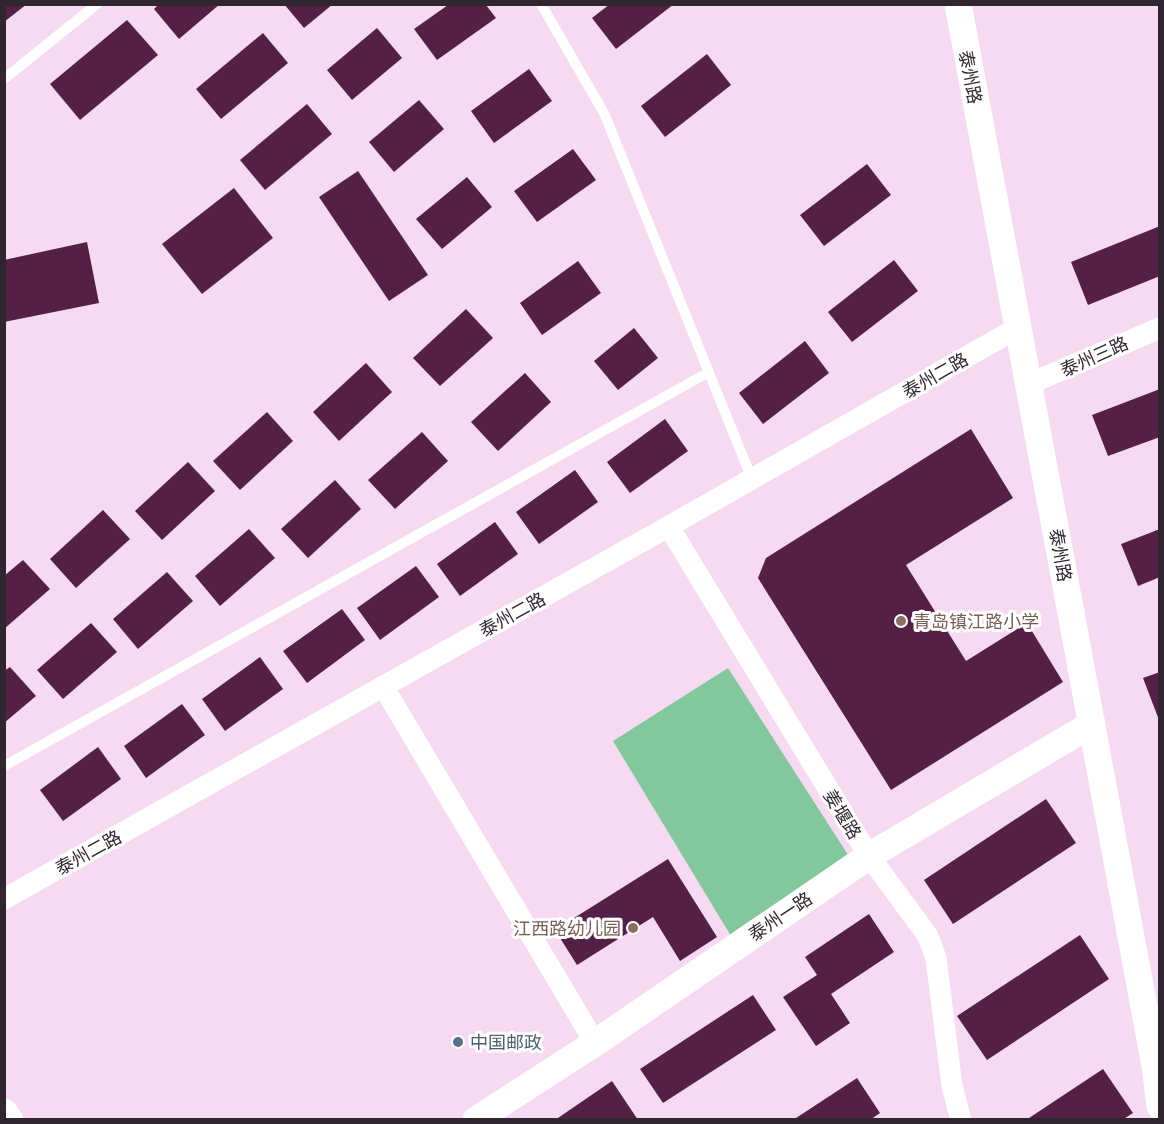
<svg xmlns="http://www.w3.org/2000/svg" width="1164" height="1124" font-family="'Open Sans','Noto Sans SC',sans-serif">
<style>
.green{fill:#83c79d}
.building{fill:#552045}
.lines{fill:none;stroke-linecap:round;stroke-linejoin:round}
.service{stroke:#fff;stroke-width:10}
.minor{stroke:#fff;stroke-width:21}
.tertiary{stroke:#fff;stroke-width:27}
.education-dot{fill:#8d6e63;stroke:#fff;stroke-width:2}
.service-dot{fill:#5c6f8a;stroke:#fff;stroke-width:2}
.labels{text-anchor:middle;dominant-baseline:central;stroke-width:6;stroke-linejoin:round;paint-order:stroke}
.street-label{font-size:18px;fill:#30262f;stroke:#fff}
.education-label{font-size:18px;fill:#785e54;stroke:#fff;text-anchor:start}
.service-label{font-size:18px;fill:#4e5e75;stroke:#fff;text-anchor:start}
</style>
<rect width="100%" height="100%" fill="#f5daf2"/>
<path class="green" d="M728 668 850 858 731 936 613 741Z"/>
<g class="building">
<path d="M4 4H27L4 22Z"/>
<path d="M159 4H220L179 39 154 9Z"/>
<path d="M284 4H333L304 28Z"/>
<path d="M610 4H674L616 49 592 18Z"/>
<path d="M448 5H486L496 18 437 60 414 29Z"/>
<path d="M127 20 158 55 80 120 50 84Z"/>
<path d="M377 28 402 58 352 100 327 70Z"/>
<path d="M263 33 288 63 221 119 196 89Z"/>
<path d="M707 54 731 85 665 137 641 106Z"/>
<path d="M529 69 552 101 494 143 471 111Z"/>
<path d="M419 100 444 129 394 172 369 142Z"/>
<path d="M307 104 332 134 265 190 240 160Z"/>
<path d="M573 149 596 180 537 222 514 191Z"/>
<path d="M867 164 891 195 824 246 800 215Z"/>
<path d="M358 171 428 275 389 301 319 197Z"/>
<path d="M467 177 492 207 442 249 416 219Z"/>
<path d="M234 188 273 238 202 294 162 244Z"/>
<path d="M1160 226V276L1088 305 1071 262Z"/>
<path d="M87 242 99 303 4 322V260Z"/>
<path d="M894 260 918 291 852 342 828 312Z"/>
<path d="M578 261 601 293 542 335 520 303Z"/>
<path d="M466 309 493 338 440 386 413 358Z"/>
<path d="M634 328 658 358 618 390 594 361Z"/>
<path d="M805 341 829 373 763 424 739 393Z"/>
<path d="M366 363 392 392 339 441 313 412Z"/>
<path d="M525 373 551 402 498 451 471 422Z"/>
<path d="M1160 389V437L1108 456 1092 415Z"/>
<path d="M267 412 293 441 240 490 213 461Z"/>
<path d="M665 419 688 451 630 493 607 462Z"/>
<path d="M971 429 1013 498 906 565 966 661 1027 623 1063 682 891 790 758 578 766 558Z"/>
<path d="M422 432 448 461 395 509 368 480Z"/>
<path d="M188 462 215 491 162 540 135 511Z"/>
<path d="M575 470 598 502 539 544 516 512Z"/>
<path d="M335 480 361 509 308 558 281 529Z"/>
<path d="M103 510 130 539 76 588 50 559Z"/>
<path d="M495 522 518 554 460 596 437 564Z"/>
<path d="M249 529 275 558 220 606 195 576Z"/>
<path d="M1160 529V577L1138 586 1121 544Z"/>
<path d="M23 560 50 589 4 629V576Z"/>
<path d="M416 566 439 597 380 640 357 608Z"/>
<path d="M167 572 193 601 138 649 113 619Z"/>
<path d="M342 609 365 640 307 683 283 651Z"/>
<path d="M91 623 117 652 63 699 37 670Z"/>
<path d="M260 657 283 689 225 731 202 699Z"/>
<path d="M10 667 36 696 4 723V671Z"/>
<path d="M1160 672V720H1159L1143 678Z"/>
<path d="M182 704 205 735 146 778 124 746Z"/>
<path d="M98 747 121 779 63 821 40 790Z"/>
<path d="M1046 799 1076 843 953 924 924 880Z"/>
<path d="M668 859 717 937 680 961 653 917 577 965 555 930Z"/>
<path d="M869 914 894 952 831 994 850 1023 816 1046 783 997 817 975 805 957Z"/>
<path d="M1080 935 1109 979 987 1060 957 1016Z"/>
<path d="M753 995 776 1030 663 1103 640 1069Z"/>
<path d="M1103 1069 1133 1113 1122 1120H1026Z"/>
<path d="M857 1078 880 1113 870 1120H793Z"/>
<path d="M612 1081 638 1120H555Z"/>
</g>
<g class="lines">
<g class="service">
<path d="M541 4 604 113 752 479"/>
<path d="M4 79 97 4"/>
<path d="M4 766 709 372"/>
</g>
<g class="minor">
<path d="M1029 384 1160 328"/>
<path d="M669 527 869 856 928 936 936 958 952 1086 961 1120"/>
<path d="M383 686 595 1043"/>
<path d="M4 899 657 533 1019 327"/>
</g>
<g class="tertiary">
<path d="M958 4 1155 1066 1160 1106"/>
<path d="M4 1112 10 1120"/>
<path d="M476 1120 595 1043 869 856 1092 724"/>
</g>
</g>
<g class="education-dot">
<circle cx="901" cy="621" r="6"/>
<circle cx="633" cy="928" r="6"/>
</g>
<circle class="service-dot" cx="458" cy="1042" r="6"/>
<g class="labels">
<g class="street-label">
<text transform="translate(971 77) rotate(79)">泰州路</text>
<text transform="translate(1094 356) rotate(-24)">泰州三路</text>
<text transform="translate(935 375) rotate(-30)">泰州二路</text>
<text transform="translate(1061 555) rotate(80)">泰州路</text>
<text transform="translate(512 614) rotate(-29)">泰州二路</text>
<text transform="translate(843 814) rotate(59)">姜堰路</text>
<text transform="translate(88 852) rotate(-29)">泰州二路</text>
<text transform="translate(780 916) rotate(-34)">泰州一路</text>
</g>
<g class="education-label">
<text x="913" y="621">青岛镇江路小学</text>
<text x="621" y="928" text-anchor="end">江西路幼儿园</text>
</g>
<g class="service-label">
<text x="470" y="1042">中国邮政</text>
</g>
</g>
<rect width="1164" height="1124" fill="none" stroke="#30262f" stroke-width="12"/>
</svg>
